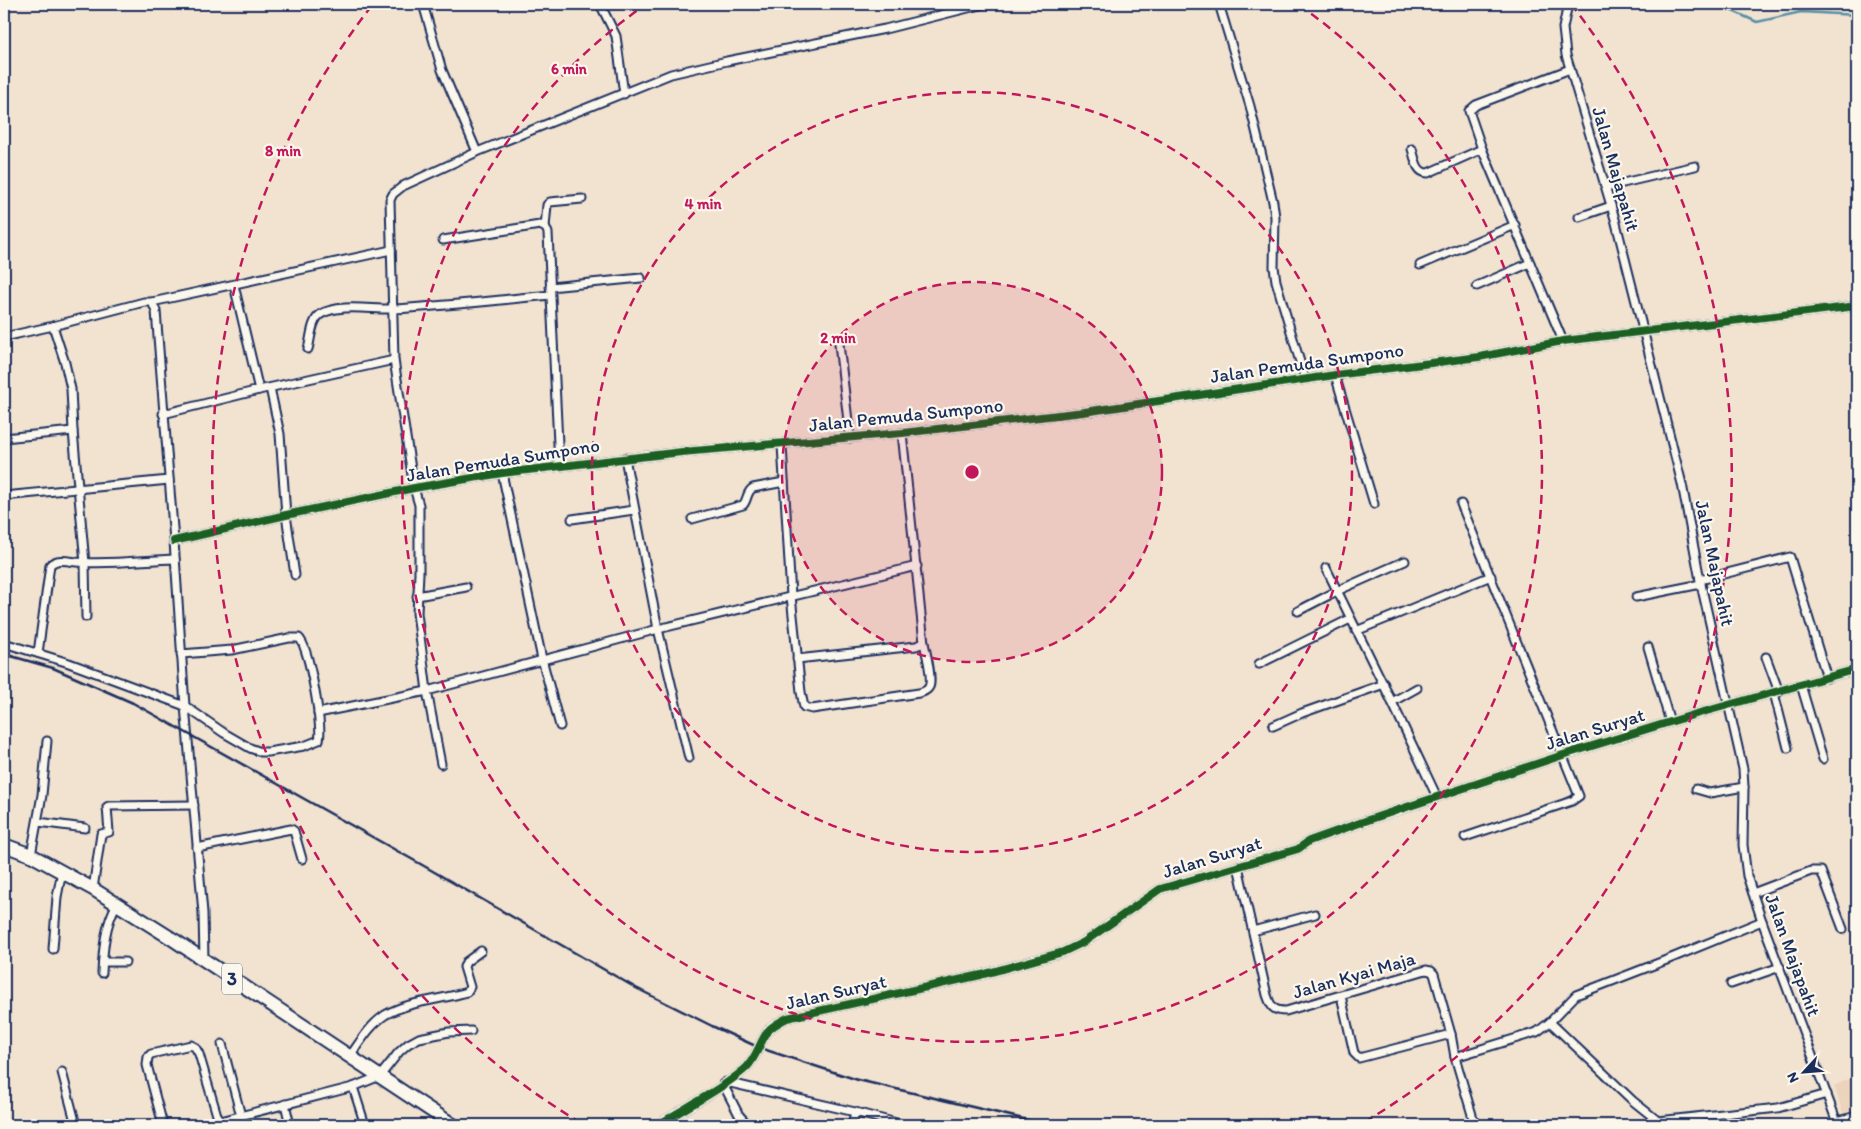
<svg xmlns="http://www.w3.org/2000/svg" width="1861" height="1129" font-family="Itim,sans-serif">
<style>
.built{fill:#ecd3bc}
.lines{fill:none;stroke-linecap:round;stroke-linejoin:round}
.stream{stroke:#5790a7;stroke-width:2.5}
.street-casing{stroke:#1b2f5e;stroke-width:11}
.highway-casing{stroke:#1b2f5e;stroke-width:16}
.street{stroke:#fbf7ec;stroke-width:7}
.highway{stroke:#fbf7ec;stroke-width:12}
.rail{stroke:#1b2f5e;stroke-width:2.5}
.cycleway-casing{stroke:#fbf7ec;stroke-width:11}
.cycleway{stroke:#1b5e20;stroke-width:8}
.ring{fill:none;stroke:#c2185b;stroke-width:2.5;stroke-dasharray:9 6}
.labels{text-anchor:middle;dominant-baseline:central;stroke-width:4.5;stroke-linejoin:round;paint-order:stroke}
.shield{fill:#fbf7ec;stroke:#5e6b89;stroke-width:1}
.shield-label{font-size:18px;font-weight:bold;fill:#1b2f5e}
.street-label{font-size:19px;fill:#1b2f5e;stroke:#fbf7ec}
.centre{fill:#c2185b;stroke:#fbf7ec;stroke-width:2.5}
.ring-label{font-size:15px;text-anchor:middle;font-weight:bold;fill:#c2185b;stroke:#fbf7ec;stroke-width:4.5;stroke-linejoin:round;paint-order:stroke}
</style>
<rect width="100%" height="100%" fill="#f2e2d0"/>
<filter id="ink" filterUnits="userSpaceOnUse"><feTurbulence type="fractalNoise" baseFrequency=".02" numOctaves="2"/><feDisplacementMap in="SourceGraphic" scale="10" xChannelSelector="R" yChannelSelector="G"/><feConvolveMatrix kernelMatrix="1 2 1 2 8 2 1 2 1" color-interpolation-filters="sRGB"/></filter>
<g filter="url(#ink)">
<path class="built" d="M1857 1075V1110L1843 1113 1834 1086Z"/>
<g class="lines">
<path class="stream" d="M1717 4 1757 22 1801 12 1857 15"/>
<defs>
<g id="street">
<path d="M423 4 442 70 477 152 671 74 727 61 885 29 984 4"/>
<path d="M600 4 616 36 624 94"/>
<path d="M1219 4 1250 106 1273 202 1275 217 1274 267 1276 281 1305 379"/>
<path d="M1568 4 1563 28 1566 55 1615 219 1682 484 1700 580 1743 769 1744 787 1743 845 1747 876 1762 921 1838 1125"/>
<path d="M1412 149C1415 158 1416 173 1428 173L1482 149"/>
<path d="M1606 187 1695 166"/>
<path d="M1579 217 1611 206"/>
<path d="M545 227 547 205 550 202 582 199"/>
<path d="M443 240 540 225 546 228 548 233 559 465"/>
<path d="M1420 265 1515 225"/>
<path d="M234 285 259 390"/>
<path d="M1477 286 1530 263"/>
<path d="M550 287 641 278"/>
<path d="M152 302 391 250"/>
<path d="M4 337 53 326"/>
<path d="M1563 341 1482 149 1469 111 1476 105 1570 69"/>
<path d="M839 344 850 438"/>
<path d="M308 349C311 339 311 320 321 314 340 303 373 310 393 309 445 306 498 300 550 295"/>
<path d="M1335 375 1374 504"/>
<path d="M270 388 280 434 286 515 295 575"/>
<path d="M163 414 259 390 394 360"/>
<path d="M4 438 73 431"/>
<path d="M782 445 791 596 801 692 804 707 812 709 919 693C923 692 927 691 929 687 933 680 926 652 924 643"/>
<path d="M625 458 658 629 689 758"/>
<path d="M502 473 542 659 560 726"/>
<path d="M4 496 169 480"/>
<path d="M1461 504 1579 796 1572 801 1465 837"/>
<path d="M572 519 634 510"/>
<path d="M692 519 743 505C748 500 746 492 753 488L784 482"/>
<path d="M174 541 286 515 414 488 502 473 682 452 902 433 1084 412 1335 375 1479 357 1563 341 1857 306"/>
<path d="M1326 568 1392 702 1437 797"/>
<path d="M1700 580 1790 557 1827 678"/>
<path d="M417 596 466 587"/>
<path d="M1636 597 1701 584"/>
<path d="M1298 611 1337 591 1405 561"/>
<path d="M86 617 85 563 73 431 71 389 65 363 53 326 144 302H152L156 311 174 541 185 706 203 913 204 960"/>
<path d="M1356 631 1491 576"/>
<path d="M4 643 69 663 185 706 224 733 250 748 261 752H268L304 746 319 740C323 728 309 646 299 638H289L232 650 181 654"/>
<path d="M1648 647 1670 722"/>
<path d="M38 653 50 565C57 558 68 561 76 562 109 565 143 560 175 559"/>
<path d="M1766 657 1779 692"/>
<path d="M797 659 916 646 924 643 902 433"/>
<path d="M1259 664 1350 619"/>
<path d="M1801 685 1823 759"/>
<path d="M1774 693 1788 748"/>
<path d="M1392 702 1417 688"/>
<path d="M318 713 427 691 658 629 917 566"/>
<path d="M1273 726 1302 713 1384 684"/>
<path d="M441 764 427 691 417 613 419 573V505L414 488 394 360 390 200 393 194 403 186 477 152"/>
<path d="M1696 789 1710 793 1744 787"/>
<path d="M38 822 85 828"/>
<path d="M197 848 291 829 294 831 302 859"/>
<path d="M31 855 42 795 47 741"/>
<path d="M1238 866 1267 995C1271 1007 1273 1011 1286 1011L1426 970 1431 971 1434 974 1451 1034 1455 1057 1475 1125"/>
<path d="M93 889 101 834 109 832 107 807 109 806 194 805"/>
<path d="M1753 893 1811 871H1821L1843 929"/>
<path d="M1253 931 1315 914"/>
<path d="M53 949 57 897 62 871"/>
<path d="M103 962H125"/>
<path d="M102 973C103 950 105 924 117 904"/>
<path d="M1731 984 1780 967"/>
<path d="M1341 996 1354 1053 1359 1058 1451 1034"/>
<path d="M1550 1022 1633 1101 1658 1121 1659 1123"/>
<path d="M222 1044 241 1116"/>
<path d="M350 1056C360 1042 370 1025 385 1015 409 1001 441 1000 467 992L470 987 464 967 466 962 481 951"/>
<path d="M1455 1057 1537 1032 1550 1022 1576 995 1669 959 1762 921"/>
<path d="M62 1072 76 1125"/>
<path d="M726 1082 855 1112 904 1125"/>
<path d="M723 1084 739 1115 748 1125"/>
<path d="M353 1087 365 1125"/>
<path d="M285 1104 290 1125"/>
<path d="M1658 1121 1778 1108 1827 1094"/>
<path d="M1837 1121 1857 1116"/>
<path d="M163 1125 147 1065 148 1057 151 1054 191 1045 195 1047 199 1054 219 1122"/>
<path d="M205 1125 353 1087 380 1076 399 1052 408 1044 419 1038 449 1032 471 1031"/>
<path d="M658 1125C686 1107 721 1090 746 1068 757 1057 759 1043 768 1031 773 1025 780 1022 787 1018L981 975 1063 952 1084 942 1160 889 1298 849 1309 841 1368 820 1563 755 1696 714 1857 669"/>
<path d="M852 1125 855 1112"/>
</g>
<path id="highway" d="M4 845 31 855 93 889 174 940 453 1125"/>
</defs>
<use href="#street" class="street-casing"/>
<use href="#highway" class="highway-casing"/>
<use href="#street" class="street"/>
<use href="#highway" class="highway"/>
<path class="rail" d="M4 654 53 668 133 703 424 866 636 988 712 1026 760 1048 858 1080 1049 1125"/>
<defs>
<g id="cycleway">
<path d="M174 541 286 515 414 488 502 473 682 452 902 433 1084 412 1335 375 1479 357 1563 341 1857 306"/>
<path d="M658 1125C686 1107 721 1090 746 1068 757 1057 759 1043 768 1031 773 1025 780 1022 787 1018L981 975 1063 952 1084 942 1160 889 1298 849 1309 841 1368 820 1563 755 1696 714 1857 669"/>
</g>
</defs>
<use href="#cycleway" class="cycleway-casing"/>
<use href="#cycleway" class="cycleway"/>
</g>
</g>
<circle cx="972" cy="472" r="190" fill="#c2185b" fill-opacity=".12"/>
<g class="ring">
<circle cx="972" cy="472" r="190"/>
<circle cx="972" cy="472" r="380"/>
<path d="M1299 5A570 570 0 1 1 645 5"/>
<path d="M581 1123A760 760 0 0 1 373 4M1571 4A760 760 0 0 1 1363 1123"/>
</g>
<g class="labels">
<rect class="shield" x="222" y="963.5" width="20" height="31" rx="4"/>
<g class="shield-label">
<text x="232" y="979">3</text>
</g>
<g class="street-label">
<text transform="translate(1616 169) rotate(74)">Jalan Majapahit</text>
<text transform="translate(1307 363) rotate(-8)">Jalan Pemuda Sumpono</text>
<text transform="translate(906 415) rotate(-6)">Jalan Pemuda Sumpono</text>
<text transform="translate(503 460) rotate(-9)">Jalan Pemuda Sumpono</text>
<text transform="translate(1715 563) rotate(78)">Jalan Majapahit</text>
<text transform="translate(1595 729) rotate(-17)">Jalan Suryat</text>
<text transform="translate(1212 857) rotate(-17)">Jalan Suryat</text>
<text transform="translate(1793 955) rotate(70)">Jalan Majapahit</text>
<text transform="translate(1354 975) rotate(-16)">Jalan Kyai Maja</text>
<text transform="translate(836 992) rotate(-13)">Jalan Suryat</text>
</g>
</g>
<circle cx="972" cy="472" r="8" class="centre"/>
<g class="ring-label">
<text x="569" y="74">6 min</text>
<text x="283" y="156">8 min</text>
<text x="703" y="209">4 min</text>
<text x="838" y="343">2 min</text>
</g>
<rect width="1861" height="1129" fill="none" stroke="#fbf7ec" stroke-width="20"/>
<rect x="10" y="10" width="1841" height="1109" fill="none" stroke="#1b2f5e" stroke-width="2" filter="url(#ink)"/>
<g transform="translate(1804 1072) rotate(244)" stroke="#fbf7ec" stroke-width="4" paint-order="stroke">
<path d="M0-4L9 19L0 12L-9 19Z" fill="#1b2f5e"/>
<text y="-8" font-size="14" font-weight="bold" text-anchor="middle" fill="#1b2f5e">N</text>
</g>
</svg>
